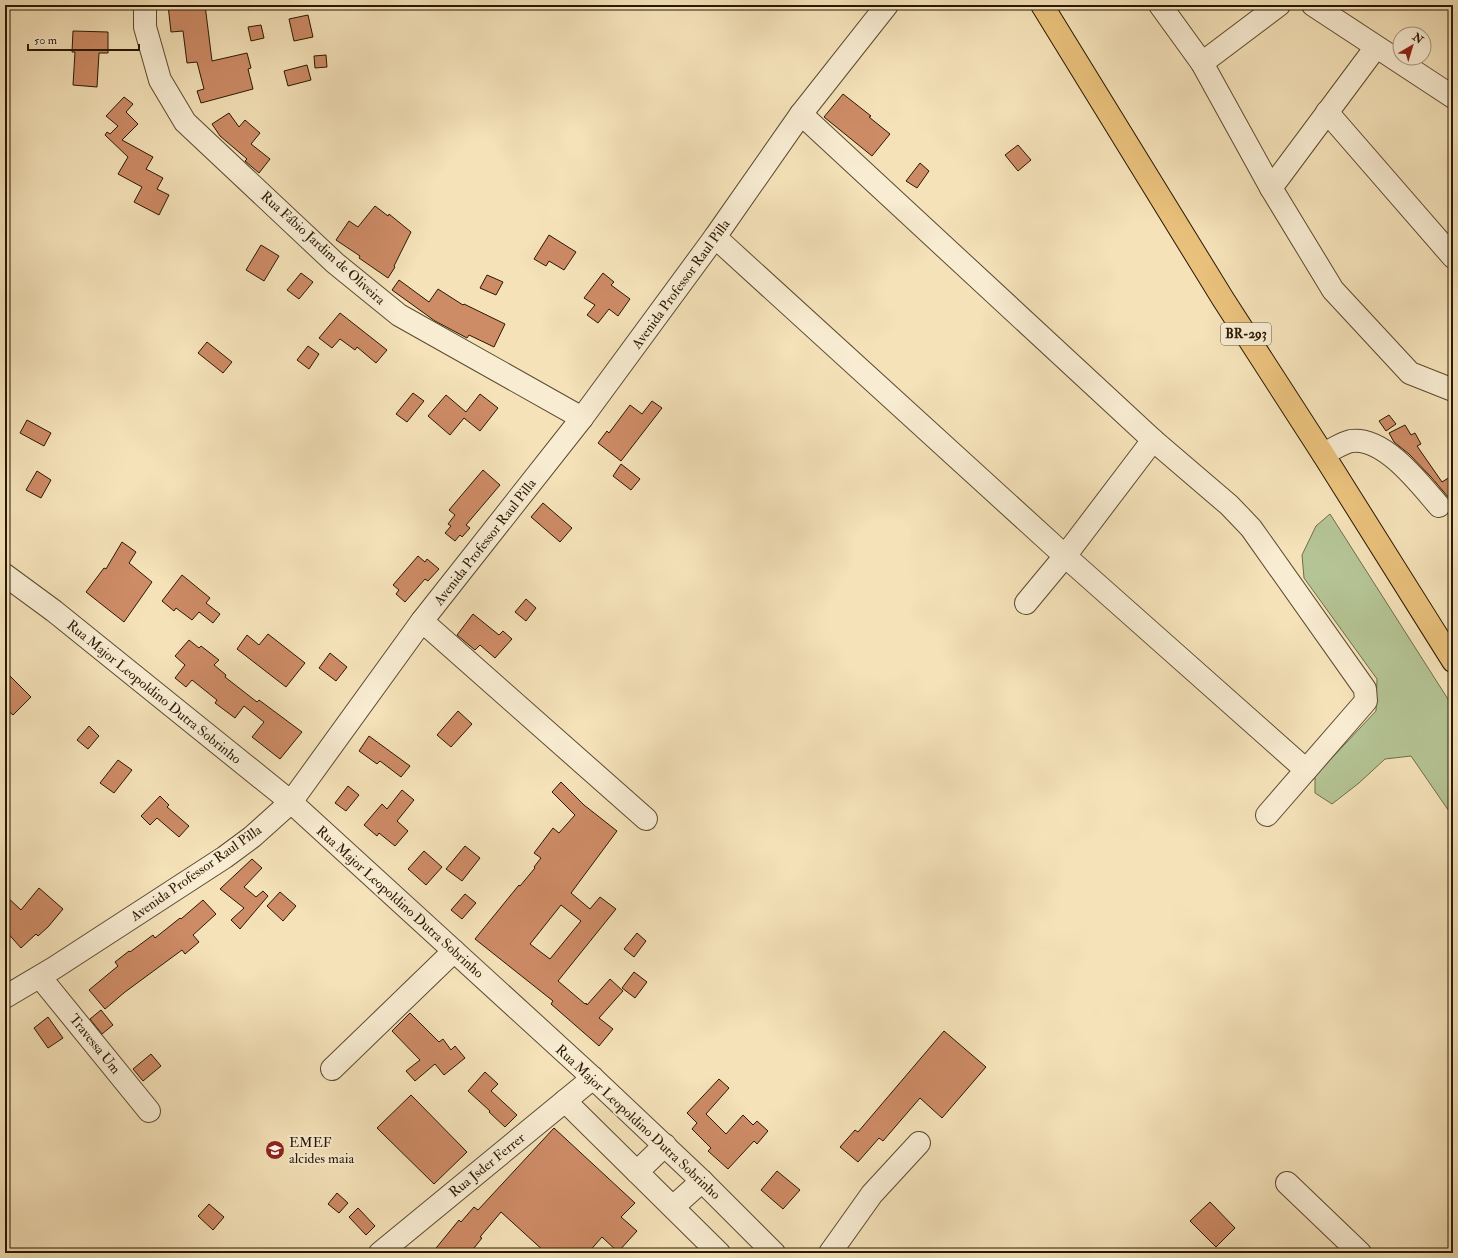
<svg xmlns="http://www.w3.org/2000/svg" width="1458" height="1258" font-family="'IM FELL Double Pica',serif">
<style>
.green{fill:#b5c495;stroke:#6f6e4b}
.building{fill:#cd8b66;stroke:#291801;fill-rule:evenodd}
.lines{fill:none;stroke-linecap:round;stroke-linejoin:round}
.minor-casing{stroke:#5c4a2f;stroke-width:24}
.highway-casing{stroke:#291801;stroke-width:24}
.minor{stroke:#f8ecd2;stroke-width:22}
.highway{stroke:#eac17c;stroke-width:22}
.labels{text-anchor:middle;dominant-baseline:central;stroke-width:4;stroke-linejoin:round;paint-order:stroke}
.shield{fill:#f8ecd2;stroke:#675840;stroke-width:1}
.shield-label{font-size:13px;font-weight:bold;fill:#291801}
.street-label{font-size:14px;fill:#291801;stroke:#f8ecd2}
.poi-label{font-size:14px;fill:#291801;stroke:#f8ecd2;text-anchor:start}
</style>
<rect width="100%" height="100%" fill="#f5e2b9"/>
<filter id="stains"><feTurbulence type="fractalNoise" baseFrequency=".005" numOctaves="4"/><feColorMatrix values="0 0 0 0 .2 0 0 0 0 .09 0 0 0 0 .02 0 0 0 .5 -.17"/></filter>
<radialGradient id="worn" r=".72"><stop offset=".6" stop-color="#630" stop-opacity="0"/><stop offset="1" stop-color="#630" stop-opacity=".3"/></radialGradient>
<path class="green" d="M1330 514 1453 707V817L1411 756 1385 759 1359 783 1332 804 1315 793V776L1376 711 1377 679 1304 578 1302 555 1316 526Z"/>
<g class="building">
<path d="M168 5H205L212 61 247 53 251 68 248 69 253 89 201 103 197 91 204 89 197 62 187 63 183 31 171 32Z"/>
<path d="M308 15 313 37 294 41 289 19Z"/>
<path d="M261 25 264 38 251 41 248 27Z"/>
<path d="M73 31 108 32V53H99L97 87 73 85 75 52H72Z"/>
<path d="M326 55 327 67 315 68 314 56Z"/>
<path d="M307 65 311 80 288 86 284 71Z"/>
<path d="M843 94 871 116 869 117 890 134 872 156 824 117Z"/>
<path d="M124 97 133 104 126 112 138 124 122 140 153 157 146 169 163 178 157 189 169 195 159 215 134 202 142 187 118 174 128 157 105 135 107 132 110 134 118 126 106 116Z"/>
<path d="M229 113 239 127 245 120 260 133 251 144 270 159 259 173 245 161 247 159 220 136 212 124Z"/>
<path d="M1018 145 1031 160 1018 171 1005 155Z"/>
<path d="M920 163 929 171 917 188 906 181Z"/>
<path d="M375 206 388 216 389 214 411 232 394 266 395 267 388 278 359 258 360 256 336 240 349 221 358 227Z"/>
<path d="M549 235 576 252 564 270 549 261 546 266 534 259Z"/>
<path d="M261 245 279 256 264 281 246 270Z"/>
<path d="M301 273 313 282 299 299 287 290Z"/>
<path d="M603 273 614 282 611 285 630 299 618 316 609 309 598 323 587 315 595 305 584 298Z"/>
<path d="M487 275 503 282 496 295 480 288Z"/>
<path d="M399 280 429 302 438 289 463 305 464 304 505 324 494 347 469 335 467 338 435 321 392 290Z"/>
<path d="M340 313 387 350 376 363 357 347 355 350 340 339 332 348 319 338Z"/>
<path d="M207 342 232 362 223 373 198 353Z"/>
<path d="M308 346 319 354 309 369 297 360Z"/>
<path d="M413 393 424 401 407 422 396 414Z"/>
<path d="M480 394 498 408 480 431 464 418 450 435 428 416 446 395 466 412Z"/>
<path d="M652 401 662 408 621 461 598 443 607 431 609 433 630 405 642 414Z"/>
<path d="M1389 415 1396 424 1386 431 1379 421Z"/>
<path d="M27 420 51 433 44 446 20 433Z"/>
<path d="M1405 425 1411 435 1415 433 1421 444 1417 446 1442 482 1453 475V505L1451 506 1449 498 1431 477 1409 454 1394 442 1389 433Z"/>
<path d="M621 464 640 479 631 490 613 476Z"/>
<path d="M483 470 500 485 466 525 470 528 462 537 460 535 455 541 445 533 451 526 448 524 455 515 449 510Z"/>
<path d="M37 471 51 480 41 498 26 490Z"/>
<path d="M543 503 572 528 560 542 531 517Z"/>
<path d="M122 542 136 552 129 563 152 582 124 622 86 592 104 568 106 569Z"/>
<path d="M418 556 425 562 427 559 439 569 428 581 425 579 405 602 396 594 399 590 393 585Z"/>
<path d="M182 575 210 598 206 603 220 614 213 623 199 612 192 620 176 608 174 611 162 601Z"/>
<path d="M526 599 536 608 526 621 515 612Z"/>
<path d="M473 614 499 635 503 631 512 639 495 658 480 645 475 650 457 635Z"/>
<path d="M268 634 305 663 286 687 237 649 247 635 259 645Z"/>
<path d="M189 640 199 648 201 646 219 660 214 665 226 675 225 677 257 702 259 700 302 732 280 759 252 737 264 722 244 706 235 718 215 703 217 700 192 680 186 687 175 678 185 665 175 656Z"/>
<path d="M330 653 347 667 336 681 319 668Z"/>
<path d="M5 671 31 697 13 715 5 708Z"/>
<path d="M458 711 472 724 451 747 437 735Z"/>
<path d="M89 726 99 736 88 749 77 740Z"/>
<path d="M369 736 410 766 401 777 380 761 377 764 359 751Z"/>
<path d="M118 760 132 770 114 793 100 783Z"/>
<path d="M561 782 584 805 617 831 571 893 590 909 600 897 616 909 558 981 585 1004 586 1003 587 1005 610 979 623 991 599 1018 613 1029 599 1046 551 1004 553 1001 475 939 519 885 520 886 535 868 534 867 541 858 534 853 553 828 559 833 575 815 552 792ZM561 905 581 921 550 959 530 944Z"/>
<path d="M348 786 359 795 346 811 335 803Z"/>
<path d="M402 790 414 800 397 821 408 831 395 846 379 833 377 836 364 825 382 804 387 809Z"/>
<path d="M160 796 169 805 167 807 189 826 179 837 157 818 150 825 141 816Z"/>
<path d="M465 846 480 858 462 881 446 869Z"/>
<path d="M424 851 442 867 426 885 408 869Z"/>
<path d="M252 859 262 868 244 887 256 897 263 891 268 896 240 929 231 920 244 908 220 889Z"/>
<path d="M39 888 63 909 48 927 38 936 36 934 21 948 5 930V895L21 910Z"/>
<path d="M280 892 296 906 283 921 267 906Z"/>
<path d="M465 894 476 903 462 919 451 910Z"/>
<path d="M203 900 216 914 193 935 199 942 185 954 182 950 125 992 105 1009 89 990 118 966 115 962 129 951 130 952 153 935 155 938 180 918 181 919Z"/>
<path d="M637 933 646 941 634 957 624 949Z"/>
<path d="M634 972 647 982 635 998 622 988Z"/>
<path d="M101 1010 113 1025 102 1034 90 1019Z"/>
<path d="M410 1013 439 1042 443 1039 451 1050 455 1046 465 1058 444 1075 435 1064 415 1081 406 1071 420 1060 392 1031Z"/>
<path d="M48 1017 63 1038 48 1048 34 1028Z"/>
<path d="M944 1031 986 1067 942 1118 920 1098 883 1141 879 1138 858 1162 840 1147 855 1130 858 1132Z"/>
<path d="M151 1054 161 1066 143 1081 133 1069Z"/>
<path d="M485 1072 498 1084 491 1091 517 1115 505 1127 489 1112 490 1111 468 1091Z"/>
<path d="M719 1079 729 1088 706 1114 726 1134 743 1115 753 1125 757 1121 768 1131 757 1144 754 1141 728 1169 708 1151 711 1148 692 1129 697 1123 687 1113Z"/>
<path d="M411 1095 467 1152 434 1184 377 1128Z"/>
<path d="M554 1128 635 1203 621 1217 637 1231 618 1252 602 1237 588 1253H546L501 1212 480 1237 482 1238 470 1253H432L459 1220 461 1222 474 1207 478 1210Z"/>
<path d="M777 1171 800 1190 783 1209 761 1190Z"/>
<path d="M337 1193 348 1203 339 1213 328 1204Z"/>
<path d="M1210 1202 1235 1228 1216 1247 1190 1221Z"/>
<path d="M209 1204 224 1217 213 1230 198 1216Z"/>
<path d="M358 1208 375 1226 366 1235 349 1217Z"/>
</g>
<g class="lines">
<defs>
<g id="minor">
<path d="M145 5V27L160 80 185 122 335 263 399 315 582 418"/>
<path d="M1160 5 1202 63 1271 188 1333 290 1410 373 1453 390"/>
<path d="M1313 5 1453 97"/>
<path d="M1202 63 1279 5"/>
<path d="M1327 112 1453 257"/>
<path d="M801 114 1153 440 1229 505 1251 528 1365 689 1366 701 1267 815"/>
<path d="M1271 188 1376 47"/>
<path d="M715 237 1065 556 1306 770"/>
<path d="M1323 454C1332 450 1342 443 1351 441 1384 436 1420 484 1439 506"/>
<path d="M5 575 54 611 291 802 593 1078 702 1181 774 1253"/>
<path d="M1026 603 1065 556 1153 440"/>
<path d="M422 621 646 819"/>
<path d="M40 977 149 1111"/>
<path d="M5 997 54 968 225 857 252 837 291 802 422 621 582 418 715 237 801 114 887 5"/>
<path d="M332 1069 454 951"/>
<path d="M565 1101 719 1253"/>
<path d="M637 1172 665 1145"/>
<path d="M1287 1183 1360 1253"/>
<path d="M673 1207 702 1181"/>
<path d="M380 1253 593 1078"/>
<path d="M830 1253 872 1194 919 1143"/>
</g>
<path id="highway" d="M1042 5 1223 299 1323 454 1453 661"/>
</defs>
<use href="#minor" class="minor-casing"/>
<use href="#highway" class="highway-casing"/>
<use href="#minor" class="minor"/>
<use href="#highway" class="highway"/>
</g>
<defs>
<symbol id="school-disc" viewBox="-11 -11 22 22"><circle r="9.5" fill="#8f2418" stroke="#f8ecd2"/><path d="M0-5L7-2L0 1L-7-2ZM-4 1L0 2.5L4 1V4Q0 6-4 4Z" fill="#fff"/></symbol>
</defs>
<g fill-rule="evenodd">
<use href="#school-disc" x="264" y="1139" width="22" height="22"/>
</g>
<g class="labels">
<rect class="shield" x="1221" y="323" width="50" height="22" rx="3"/>
<g class="shield-label">
<text x="1246" y="334">BR-293</text>
</g>
<g class="street-label">
<text transform="translate(323 248) rotate(42)">Rua Fábio Jardim de Oliveira</text>
<text transform="translate(681 284) rotate(-54)">Avenida Professor Raul Pilla</text>
<text transform="translate(485 542) rotate(-52)">Avenida Professor Raul Pilla</text>
<text transform="translate(154 692) rotate(39)">Rua Major Leopoldino Dutra Sobrinho</text>
<text transform="translate(196 873) rotate(-35)">Avenida Professor Raul Pilla</text>
<text transform="translate(400 902) rotate(42)">Rua Major Leopoldino Dutra Sobrinho</text>
<text transform="translate(95 1044) rotate(51)">Travessa Um</text>
<text transform="translate(638 1122) rotate(43)">Rua Major Leopoldino Dutra Sobrinho</text>
<text transform="translate(487 1165) rotate(-39)">Rua Jsder Ferrer</text>
</g>
<g class="poi-label">
<text x="289" y="1142">EMEF<tspan x="289" dy="16">alcides maia</tspan></text>
</g>
</g>
<rect width="1458" height="1258" fill="none" stroke="#f5e2b9" stroke-width="20"/>
<rect x="6" y="6" width="1446" height="1246" fill="none" stroke="#291801" stroke-width="2"/>
<rect x="10" y="10" width="1438" height="1238" fill="none" stroke="#291801"/>
<g transform="translate(1412 46) rotate(38)"><circle r="19" fill="#f8ecd2" stroke="#a5977e"/>
<path d="M0-3L7 15L0 10L-7 15Z" fill="#8f2418"/>
<text y="-6" font-size="11" font-weight="bold" text-anchor="middle" fill="#291801">N</text>
</g>
<path d="M28 44v6h111v-6" fill="none" stroke="#291801" stroke-width="2"/>
<text x="34" y="44" font-size="12" fill="#291801" stroke="#f8ecd2" stroke-width="3" paint-order="stroke">50 m</text>
<rect width="100%" height="100%" filter="url(#stains)"/>
<rect width="100%" height="100%" fill="url(#worn)"/>
</svg>
